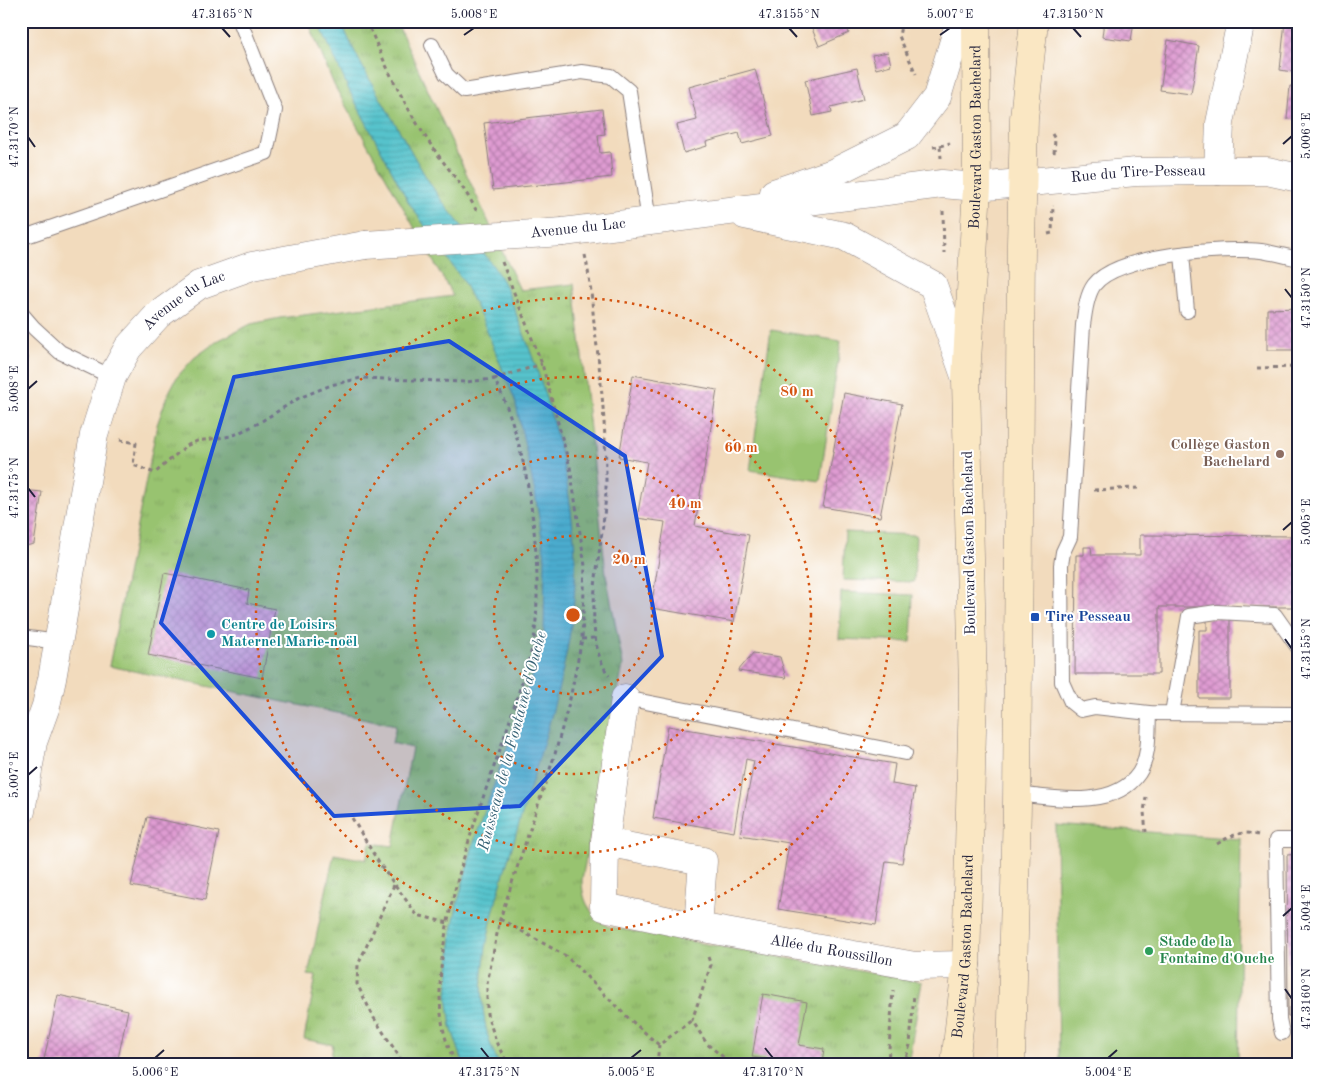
<svg xmlns="http://www.w3.org/2000/svg" width="1320" height="1085" font-family="'Old Standard TT',serif">
<style>
.park{fill:url(#park-tufts);stroke:#5d7256}
.pitch{fill:#98c370;stroke:#5d7256}
.water{fill:url(#water-rules);stroke:#3c7284}
.building{fill:url(#building-cross-hatch)}
.lines{fill:none;stroke-linecap:round;stroke-linejoin:round}
.lane-casing{stroke:#8a7e7c;stroke-width:16}
.street-casing{stroke:#8a7e7c;stroke-width:29}
.secondary-casing{stroke:#8a7e7c;stroke-width:29}
.path{stroke:#8a7e7c;stroke-width:3;stroke-dasharray:4 4;stroke-linecap:butt}
.lane{stroke:#fff;stroke-width:14}
.street{stroke:#fff;stroke-width:28}
.secondary{stroke:#fae7c3;stroke-width:28}
.street-bridge-casing{stroke:#8a7e7c;stroke-width:29;stroke-linecap:butt}
.street-bridge{stroke:#fff;stroke-width:28}
.marked{fill:#1d4ed8;fill-opacity:0.2;stroke:#1d4ed8;stroke-width:4;stroke-linejoin:round}
.ticks{fill:none;stroke:#22223b;stroke-width:2}
.ring{fill:none;stroke:#d45411;stroke-width:2.5;stroke-dasharray:2.5 5}
.education-dot{fill:#8d6e63;stroke:#fff;stroke-width:2}
.transit-dot{fill:#1a4fb4;stroke:#fff;stroke-width:2}
.culture-dot{fill:#0f9aa8;stroke:#fff;stroke-width:2}
.leisure-dot{fill:#2e9e5b;stroke:#fff;stroke-width:2}
.labels{text-anchor:middle;dominant-baseline:central;stroke-width:4;stroke-linejoin:round;paint-order:stroke}
.street-label{font-size:15px;fill:#22223b;stroke:#fff}
.education-label{font-size:15px;font-weight:bold;fill:#785e54;stroke:#fff;text-anchor:end}
.transit-label{font-size:15px;font-weight:bold;fill:#164399;stroke:#fff;text-anchor:start}
.culture-label{font-size:15px;font-weight:bold;fill:#0d838f;stroke:#fff;text-anchor:start}
.leisure-label{font-size:15px;font-weight:bold;fill:#27864d;stroke:#fff;text-anchor:start}
.water-label{font-size:16px;font-style:italic;fill:#376275;stroke:#fff}
.centre{fill:#d45411;stroke:#fff;stroke-width:2.5}
.ring-label{font-size:15px;text-anchor:middle;font-weight:bold;fill:#d45411;stroke:#fff;stroke-width:4;stroke-linejoin:round;paint-order:stroke}
.neatline{fill:none;stroke:#22223b;stroke-width:2}
.ticks-label{font-size:12px;text-anchor:middle;fill:#22223b}
</style>
<defs>
<pattern id="park-tufts" width="24" height="20" patternUnits="userSpaceOnUse" patternTransform="scale(1.25)"><rect width="24" height="20" fill="#98c370"/><path d="M3 7l-1-3M5 7V3M7 7l1-3M15 17l-1-3M17 17v-4M19 17l1-3" fill="none" stroke="#83a762"/></pattern>
<pattern id="water-rules" width="6" height="5" patternUnits="userSpaceOnUse" patternTransform="scale(1.25)"><rect width="6" height="5" fill="#56c3cc"/><path d="M0 2.5h6" fill="none" stroke="#4ba7b0"/></pattern>
<pattern id="building-cross-hatch" width="8" height="8" patternUnits="userSpaceOnUse" patternTransform="scale(1.25)"><rect width="8" height="8" fill="#df9bd2"/><path d="M0 0l8 8M0 8l8-8" fill="none" stroke="#b47eac"/></pattern>
</defs>
<rect width="100%" height="100%" fill="#fff"/>
<filter id="ink" filterUnits="userSpaceOnUse"><feTurbulence type="fractalNoise" baseFrequency=".02" numOctaves="2"/><feDisplacementMap in="SourceGraphic" scale="10" xChannelSelector="R" yChannelSelector="G"/><feConvolveMatrix kernelMatrix="1 2 1 2 8 2 1 2 1" color-interpolation-filters="sRGB"/></filter>
<filter id="wash" filterUnits="userSpaceOnUse"><feTurbulence type="fractalNoise" baseFrequency=".0096" numOctaves="4" result="noise"/><feDisplacementMap in="SourceGraphic" scale="20" xChannelSelector="R" yChannelSelector="G"/><feGaussianBlur stdDeviation="1.12" result="paint"/><feColorMatrix in="noise" values="0 0 0 0 0 0 0 0 0 0 0 0 0 0 0 0 0 1.4 0 .05"/><feComposite in="paint" operator="in"/></filter>
<g filter="url(#wash)">
<rect width="100%" height="100%" fill="#f2dbbd"/>
<path class="park" d="M308 21H396L520 290 574 284 606 574 623 665 582 879C582 901 590 915 609 927L922 982 908 1064H330L333 1045 304 1039 316 976 308 975 334 854 366 860 370 843 393 846 412 748 392 743 396 725 109 666 157 425 167 396 177 377 194 358 219 340 251 324 280 318 453 296 334 85Z"/>
<g class="pitch">
<path d="M771 330 841 341 820 481 750 470Z"/>
<path d="M845 532 916 535 914 582 843 580Z"/>
<path d="M841 592 913 595 911 642 839 639Z"/>
<path d="M1056 825 1241 839 1238 1064H1059Z"/>
</g>
<path class="water" d="M318 21H341C356 59 378 94 399 130 412 152 424 176 439 197 458 224 484 249 500 277 510 293 515 312 522 329 550 401 572 480 575 557 578 639 550 720 527 798 505 877 457 986 499 1064L463 1062 451 1027 447 996 452 931 457 905 473 845 544 642 545 557 535 492 515 400 482 319 463 281 409 203 349 90Z"/>
<g id="blocks">
<g class="building">
<path d="M809 21H844L849 33 819 46Z"/>
<path d="M1104 21H1134L1131 41 1102 37Z"/>
<path d="M1285 21H1299V73L1280 70Z"/>
<path d="M1168 40 1199 46 1191 94 1160 90Z"/>
<path d="M888 52 891 65 876 69 872 55Z"/>
<path d="M857 68 864 99 831 107 832 112 813 116 805 80Z"/>
<path d="M755 69 773 136 742 144 739 133 706 142 707 146 684 153 677 125 697 120 689 87Z"/>
<path d="M1290 86 1299 87V120L1287 119Z"/>
<path d="M602 109 605 134 598 135 600 153 610 152 612 177 493 190 484 123Z"/>
<path d="M1299 308V350H1267V309Z"/>
<path d="M21 347 28 357 27 367 21 370Z"/>
<path d="M633 375 717 390 695 526 749 535 734 622 651 608 665 522 637 518 647 462 619 457Z"/>
<path d="M844 393 902 404 880 517 823 507Z"/>
<path d="M22 490 42 492 34 544 21 547Z"/>
<path d="M1140 535 1299 536V607H1159V674H1075L1076 555H1084V547H1091L1092 555H1140Z"/>
<path d="M164 573 249 590 247 603 275 609 262 678 148 655Z"/>
<path d="M1207 618H1230V698H1199V630H1207Z"/>
<path d="M753 653 780 657 786 678 738 671Z"/>
<path d="M668 726 895 764 892 784 915 788 902 863 886 861 876 925 778 909 789 843 740 835 754 761 746 759 734 832 653 818Z"/>
<path d="M147 817 219 832 205 900 131 886Z"/>
<path d="M1299 854V1016H1288L1287 855Z"/>
<path d="M763 994 807 1002 799 1045 824 1049 822 1064H765L766 1059 752 1057Z"/>
<path d="M58 995 128 1010 117 1064H43Z"/>
</g>
</g>
</g>
<g filter="url(#ink)">
<use href="#blocks" fill-opacity="0" stroke="#8a7e7c" stroke-width="1"/>
<g class="lines">
<defs>
<g id="lane">
<path d="M432 45 446 74 464 91 582 72 611 76 629 91 649 221"/>
<path d="M21 238 266 153 275 110 240 21"/>
<path d="M1182 254 1187 311"/>
<path d="M1299 259C1286 256 1274 253 1261 251 1225 247 1117 254 1094 285 1086 296 1085 313 1083 325L1070 537 1063 552 1061 565 1062 682 1071 702 1081 710 1095 707 1149 713 1299 714"/>
<path d="M21 313 34 328 60 352 112 377"/>
<path d="M21 637 58 642"/>
<path d="M625 698 905 753"/>
<path d="M1172 713 1189 616 1217 612 1275 615 1299 649"/>
<path d="M1017 794C1054 798 1114 810 1139 773 1150 756 1148 732 1149 713"/>
<path d="M1282 1033 1279 1019 1276 840H1299"/>
</g>
<g id="street">
<path d="M1218 171 1220 123 1241 21"/>
<path d="M774 193 833 173 907 136 937 97 960 21"/>
<path d="M745 215 844 236 933 285 966 379"/>
<path id="s1" d="M563 232 942 184 977 187 1136 172 1218 171H1267L1299 178"/>
<path id="s2" d="M625 698 605 842 604 907 698 927 915 966 966 965"/>
<path id="s3" d="M21 811 33 742 46 706 52 679 94 435 112 377 128 348 158 315 199 285 252 266 365 245"/>
<path d="M605 842 703 861 698 927"/>
</g>
<g id="secondary">
<path id="s4" d="M955 1064 966 965 973 692 966 379 977 187 976 21"/>
<path d="M1011 1064 1017 804 1021 244 1024 118 1034 21"/>
</g>
</defs>
<use href="#lane" class="lane-casing"/>
<use href="#street" class="street-casing"/>
<use href="#secondary" class="secondary-casing"/>
<g class="path">
<path d="M367 21C384 64 405 107 431 145 446 167 465 187 477 212"/>
<path d="M902 21 899 36 916 74"/>
<path d="M1052 134 1055 139 1054 154"/>
<path d="M940 146 950 143"/>
<path d="M933 147 940 146 941 158"/>
<path d="M943 211 944 253"/>
<path d="M1048 234 1052 233 1053 205"/>
<path d="M585 255C590 277 592 301 594 323 601 377 606 428 606 482 607 540 576 628 609 676"/>
<path d="M502 262 542 364 570 467 585 566 582 639 570 699 555 754 500 919 487 984V1014L497 1044 508 1064"/>
<path d="M1257 368 1299 367"/>
<path d="M494 379 542 364"/>
<path d="M120 440 136 443 133 465 155 473 186 446 197 441 232 436 257 424 299 398 331 385 361 378 465 382 494 379C530 444 545 572 533 646 523 679 513 711 502 744 475 821 409 990 457 1064"/>
<path d="M1094 490 1138 488"/>
<path d="M582 639 594 638"/>
<path d="M1146 797 1144 812 1146 832"/>
<path d="M352 818 379 863 417 915 448 923"/>
<path d="M1217 844C1232 835 1241 830 1258 835"/>
<path d="M394 885 358 965 357 984 374 1018 404 1064"/>
<path d="M500 919 566 956 625 1015 659 1045 692 1020"/>
<path d="M708 957 711 965 692 1020 707 1044 732 1064"/>
<path d="M657 1064 659 1045"/>
<path d="M888 1064 893 990"/>
<path d="M904 1064 910 1045 914 993"/>
</g>
<use href="#lane" class="lane"/>
<use href="#street" class="street"/>
<use href="#secondary" class="secondary"/>
<defs>
<path id="street-bridge" d="M365 245 563 232"/>
</defs>
<use href="#street-bridge" class="street-bridge-casing"/>
<use href="#street-bridge" class="street-bridge"/>
</g>
</g>
<path class="marked" d="M449 341 625 456 662 656 520 806 334 816 161 623 234 377Z"/>
<path class="ticks" d="M222 28 230 37M789 28 797 37M1073 28 1081 37M464 35 474 28M940 35 950 28M28 137 35 147M1283 144 1292 136M1285 289 1292 298M28 389 37 381M28 488 35 497M1283 530 1292 522M1285 639 1292 649M28 775 37 767M1283 916 1292 908M1285 989 1292 999M481 1048 489 1058M765 1048 773 1058M155 1058 164 1050M631 1058 641 1050M1108 1058 1117 1050"/>
<g class="ring">
<circle cx="573" cy="615" r="79"/>
<circle cx="573" cy="615" r="159"/>
<circle cx="573" cy="615" r="238"/>
<circle cx="573" cy="615" r="317"/>
</g>
<circle class="education-dot" cx="1280" cy="454" r="5"/>
<rect class="transit-dot" x="1030" y="612" width="10" height="10" rx="2.5"/>
<circle class="culture-dot" cx="211" cy="634" r="5"/>
<circle class="leisure-dot" cx="1149" cy="951" r="5"/>
<g class="labels">
<g class="street-label">
<text stroke="none"><textPath href="#s4" startOffset="928">Boulevard Gaston Bachelard</textPath></text>
<text stroke="none"><textPath href="#s1" startOffset="579">Rue du Tire-Pesseau</textPath></text>
<text transform="translate(578 229) rotate(-6)">Avenue du Lac</text>
<text stroke="none"><textPath href="#s3" startOffset="552">Avenue du Lac</textPath></text>
<text transform="translate(970 543) rotate(-91)">Boulevard Gaston Bachelard</text>
<text stroke="none"><textPath href="#s4" startOffset="118">Boulevard Gaston Bachelard</textPath></text>
<text stroke="none"><textPath href="#s2" startOffset="442">Allée du Roussillon</textPath></text>
</g>
<g class="education-label">
<text x="1270" y="445">Collège Gaston<tspan x="1270" dy="17">Bachelard</tspan></text>
</g>
<g class="transit-label">
<text x="1045" y="617">Tire Pesseau</text>
</g>
<g class="culture-label">
<text x="221" y="625">Centre de Loisirs<tspan x="221" dy="17">Maternel Marie-noël</tspan></text>
</g>
<g class="leisure-label">
<text x="1159" y="942">Stade de la<tspan x="1159" dy="17">Fontaine d'Ouche</tspan></text>
</g>
<g class="water-label">
<text transform="translate(513 741) rotate(-75)">Ruisseau de la Fontaine d'Ouche</text>
</g>
</g>
<circle cx="573" cy="615" r="8" class="centre"/>
<g class="ring-label">
<text x="797" y="396">80 m</text>
<text x="741" y="452">60 m</text>
<text x="685" y="508">40 m</text>
<text x="629" y="564">20 m</text>
</g>
<rect width="1320" height="1085" fill="none" stroke="#fff" stroke-width="55"/>
<rect x="28" y="28" width="1264" height="1030" class="neatline"/>
<g class="ticks-label">
<text x="222" y="18">47.3165°N</text>
<text x="474" y="18">5.008°E</text>
<text x="789" y="18">47.3155°N</text>
<text x="950" y="18">5.007°E</text>
<text x="1073" y="18">47.3150°N</text>
<text transform="translate(1306 136) rotate(-90)" y="4">5.006°E</text>
<text transform="translate(14 137) rotate(-90)" y="4">47.3170°N</text>
<text transform="translate(1306 298) rotate(-90)" y="4">47.3150°N</text>
<text transform="translate(14 389) rotate(-90)" y="4">5.008°E</text>
<text transform="translate(14 488) rotate(-90)" y="4">47.3175°N</text>
<text transform="translate(1306 522) rotate(-90)" y="4">5.005°E</text>
<text transform="translate(1306 649) rotate(-90)" y="4">47.3155°N</text>
<text transform="translate(14 775) rotate(-90)" y="4">5.007°E</text>
<text transform="translate(1306 908) rotate(-90)" y="4">5.004°E</text>
<text transform="translate(1306 999) rotate(-90)" y="4">47.3160°N</text>
<text x="155" y="1076">5.006°E</text>
<text x="489" y="1076">47.3175°N</text>
<text x="631" y="1076">5.005°E</text>
<text x="773" y="1076">47.3170°N</text>
<text x="1108" y="1076">5.004°E</text>
</g>
</svg>
